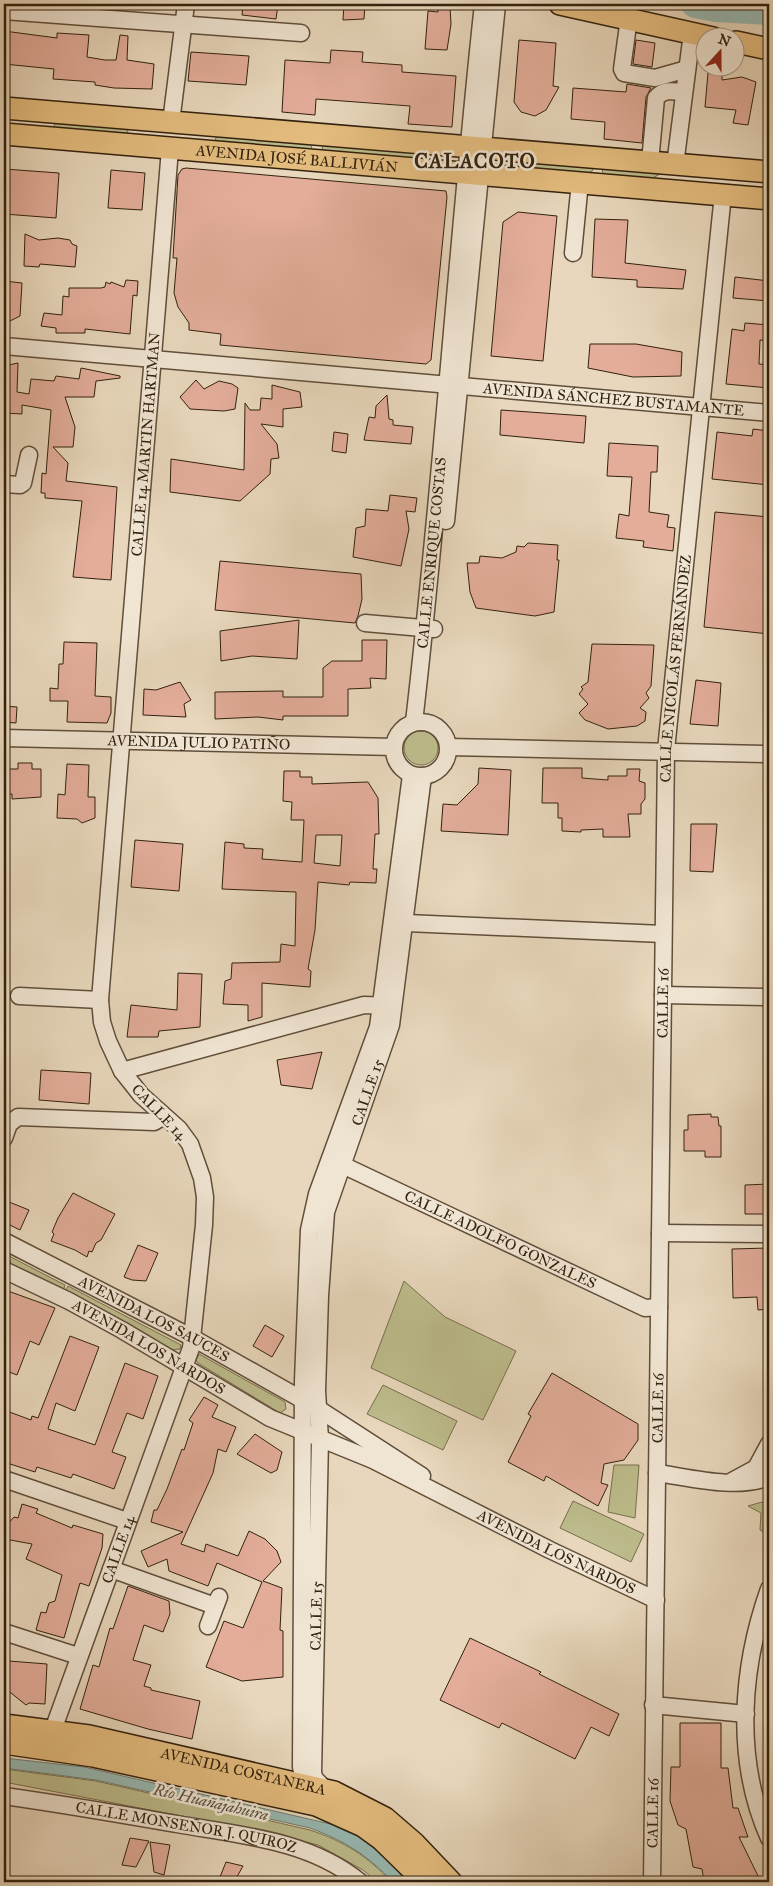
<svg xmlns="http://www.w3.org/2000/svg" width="773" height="1886" font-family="'IM FELL Great Primer',serif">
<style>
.green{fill:#bdbc8c;stroke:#786e4d}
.water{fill:#97b9b3;stroke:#6f7c71}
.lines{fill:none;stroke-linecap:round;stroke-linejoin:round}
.river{stroke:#97b9b3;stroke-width:28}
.building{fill:#e3ad9a;stroke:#32210e;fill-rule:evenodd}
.minor-casing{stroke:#604e3a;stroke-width:19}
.major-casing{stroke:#32210e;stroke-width:24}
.minor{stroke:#f0e5d3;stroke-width:16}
.major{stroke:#e4bc7e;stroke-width:21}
.labels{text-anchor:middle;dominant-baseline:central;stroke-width:5;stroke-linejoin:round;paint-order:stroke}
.street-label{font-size:15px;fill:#32210e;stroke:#f0e5d3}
.water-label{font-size:16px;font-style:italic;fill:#504f40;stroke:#f0e5d3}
.district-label{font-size:20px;font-weight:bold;letter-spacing:1px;fill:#32210e;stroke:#f0e5d3}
</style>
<rect width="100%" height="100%" fill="#e8d7bc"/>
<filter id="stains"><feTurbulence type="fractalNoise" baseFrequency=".004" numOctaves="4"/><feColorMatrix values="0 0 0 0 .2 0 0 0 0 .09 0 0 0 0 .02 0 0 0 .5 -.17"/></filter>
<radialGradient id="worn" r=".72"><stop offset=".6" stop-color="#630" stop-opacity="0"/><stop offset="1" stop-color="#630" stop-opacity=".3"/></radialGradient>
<g class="green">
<path d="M57 122 125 127 128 132 127 134 55 128 54 125Z"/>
<path d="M220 135 309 143 312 147 310 150 217 142 215 139Z"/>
<path d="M324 144 419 153V156L416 160 324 152 322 148Z"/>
<path d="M521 161 592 167 593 170 588 174 521 167Z"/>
<path d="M606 167 660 172V174L649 180 605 176 602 171Z"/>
<circle cx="421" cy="748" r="17"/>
<path d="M9 1256 65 1285 63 1291 11 1266Z"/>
<path d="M404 1281 445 1317 516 1351 483 1420 371 1368Z"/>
<path d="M68 1286 181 1345 180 1349 172 1350 65 1292Z"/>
<path d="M199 1354 285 1402 286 1409 280 1413 198 1363 196 1360Z"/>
<path d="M383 1385 457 1421 443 1450 367 1414Z"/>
<path d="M614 1465H639L635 1518 608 1512Z"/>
<path d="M573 1501 644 1534 631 1562 560 1528Z"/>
<path d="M762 1502 769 1507V1535L760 1530 761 1513 748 1506Z"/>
<path d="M4 1769 96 1781 310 1830C343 1841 368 1856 391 1882H377L363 1870 318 1845 270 1833 4 1782Z"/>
</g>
<path class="water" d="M4 1758 84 1767 352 1829 412 1882H393C367 1855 345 1841 310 1828L96 1780 4 1768Z"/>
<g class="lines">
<path class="river" d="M695 4 716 8 769 11"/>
</g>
<g class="building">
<path d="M243 4H278L276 19 242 15Z"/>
<path d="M344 4H365L364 19 343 20Z"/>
<path d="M445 4 450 7 451 24 447 50 425 49 428 11 438 12V6Z"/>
<path d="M4 31 57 38V33L89 35 87 57 105 60H116L120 35 128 36 127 60 154 64 152 89 114 88 95 85V82L53 79 54 69 4 64Z"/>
<path d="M519 40 556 43 553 86 559 87 546 110 535 116 521 112 514 102Z"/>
<path d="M636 40 655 43 652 67 633 64Z"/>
<path d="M331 50 363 52 362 62 402 65V72L456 76 452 127 408 124 410 106 316 99 315 115 282 112 285 60 330 63Z"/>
<path d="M191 52 249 56 246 85 188 81Z"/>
<path d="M708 73 722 74V80L742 77 756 82 748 125 733 123 736 110 705 107Z"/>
<path d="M627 84 651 88 646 97 642 143 604 139 605 122 571 119 573 88 626 92Z"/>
<path d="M186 168 446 191 447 197 431 360 426 364 220 345 221 334 189 330V323L178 307 174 293 177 258H173L178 175 182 169Z"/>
<path d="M4 169 59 173 56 218 4 214Z"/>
<path d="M111 170 145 173 142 210 108 208Z"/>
<path d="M518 212 557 216 543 361 491 356 503 222Z"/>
<path d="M595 219 628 220 625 263 686 270 683 289 637 287V280L592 277Z"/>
<path d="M25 234 39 240 58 238 70 240 72 244 77 246 75 267 40 264 39 267 24 266Z"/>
<path d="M735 277 769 281V301L733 298Z"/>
<path d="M126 280 138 281 137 296 133 295 130 334 85 329V333H56V328L41 326 44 313 62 315 63 296 69 297V288H101L105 287 106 282 110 284 111 282 124 287Z"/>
<path d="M4 281 22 283 20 316 10 321 4 318Z"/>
<path d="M745 323 769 325V341L760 340 759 364 769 365V388L726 384 732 329 744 331Z"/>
<path d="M590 344H636L682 352 681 376 633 377 588 368Z"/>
<path d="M18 363 17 392 29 394 31 379 54 381 56 376 79 379 81 368 120 376V378L96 381 94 397H65L75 427 73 447H53L68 463 66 481 117 487 111 580 73 577 82 501 45 498V493H41L42 473 46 474 51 410 22 405V414L4 413V366Z"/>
<path d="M196 380 204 389 219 381 232 384 238 388 235 409 224 411 190 409 180 397Z"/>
<path d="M272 385 300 392 302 407 283 409V427L261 424 277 444 279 458 271 459 270 474 240 501 170 492 171 459 244 470 245 403 250 410H260L261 398 272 399Z"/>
<path d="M387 395 389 419 393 420V425L413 427 411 444 364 440 369 417 375 418 376 406Z"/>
<path d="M501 410 586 416 584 443 500 435Z"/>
<path d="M753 429 769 431V485L712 479 717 432 752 436Z"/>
<path d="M334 432 348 434 346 453 332 451Z"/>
<path d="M609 443 658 446 657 472H651L649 512 669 515 667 527 675 528 673 551 643 547 644 541 616 538 619 514 629 516 632 477 607 476Z"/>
<path d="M390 495 417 498 415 512 406 511 409 529 401 566 353 557 356 528 365 526 366 509 388 511Z"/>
<path d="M715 512 769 517V634L704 627Z"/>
<path d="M528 543 558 545 557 560H559L554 612 535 616 476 608 470 592 467 563H479L480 556 502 558 516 552 517 546 524 547Z"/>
<path d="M220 561 361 574 362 599 358 616 355 623 215 610Z"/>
<path d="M299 620 297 659 252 656 221 661 220 631Z"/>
<path d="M362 640H387L386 679 370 678 371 688 348 689V716H283V720L258 717 215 719V692L283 691V697H323V668L332 661H362Z"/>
<path d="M64 642 97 643 95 696 111 697V713L107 723 67 722 68 701H50V688L58 689 59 664H63Z"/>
<path d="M592 644 654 645 651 686 646 693 649 698 640 708 646 712 645 721 637 726 608 729 585 720 579 713 588 704 579 694 583 689 581 687 588 682Z"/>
<path d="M696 680 721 683 718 726 690 724Z"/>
<path d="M180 682 191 700 184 704 186 717 143 715 144 689 156 690Z"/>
<path d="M4 706 17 707 16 723 4 722Z"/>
<path d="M18 763H32V769H41V797L12 799V794H4V769H18Z"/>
<path d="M67 764 89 765 88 797H95V818L82 823 77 819 57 818 58 794 65 795Z"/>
<path d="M479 768 511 770 508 835 441 831 443 804 457 805 478 784Z"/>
<path d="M543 768H582V778L608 780V776H627V769H640L639 781 645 783V799L641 804V814H628L630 837H603V829L581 830V832L562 831V818H558V803H542Z"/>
<path d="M284 771H300V777H312V784L368 782 378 798 379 834H375L373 869H377L376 883 350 882 349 885 318 882 315 930 308 969 311 971 310 987 262 983V1017L248 1021V1005L223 1004 225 981 231 979 232 963 280 962 281 944 295 946 296 892 222 889 225 842 244 844V848L263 849 262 859 302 862 304 820H291L292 802 283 801ZM316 835H342L340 866 314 863Z"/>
<path d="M691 824H717L713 872 690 871Z"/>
<path d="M135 840 183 844 179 891 131 887Z"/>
<path d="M178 973 202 974 200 1027 159 1031 158 1037H127L131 1005 177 1010Z"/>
<path d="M322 1052 312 1089 281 1085 277 1060Z"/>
<path d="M41 1070 91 1073 89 1104 39 1100Z"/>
<path d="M711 1114V1117H718L719 1126H721V1157H705V1151H684V1130H688V1115Z"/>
<path d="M769 1184V1214H745V1185Z"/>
<path d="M73 1193 115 1214 101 1240 96 1243 92 1252 89 1251 87 1257 75 1250 51 1241 54 1234 52 1232 58 1218Z"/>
<path d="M4 1200 29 1210 20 1230 4 1222Z"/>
<path d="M138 1245 158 1253 146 1281 132 1280 124 1277Z"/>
<path d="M769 1248V1309L758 1310 757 1297 733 1298 732 1249Z"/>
<path d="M8 1291 55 1308 39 1345 30 1341 17 1375 4 1370V1302Z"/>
<path d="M265 1325 284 1336 272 1357 253 1346Z"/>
<path d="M70 1336 99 1347 75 1411 56 1403 48 1429 95 1445 125 1363 158 1376 143 1419 127 1413 112 1452 126 1457 114 1489 73 1474 71 1478 37 1467 35 1472 4 1462V1410L31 1420 32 1416 38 1418Z"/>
<path d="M552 1373 638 1424V1440L624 1460 604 1464 601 1483 608 1485 598 1506 546 1476 544 1481 508 1462 531 1416 528 1414Z"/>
<path d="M204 1397 218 1405 212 1417 236 1427 226 1452 218 1449 213 1473 181 1544 204 1552 206 1544 238 1556 249 1531 265 1539 277 1551 281 1562 263 1581 282 1588 280 1630 283 1631V1677L242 1681 206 1667 224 1621 243 1628 262 1582 217 1563 208 1586 169 1571 167 1559 148 1567 141 1551 183 1532 151 1522 154 1510H157L167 1489 182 1449 184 1450 193 1423 189 1420Z"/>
<path d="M255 1434 282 1452 277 1470 271 1473 237 1454Z"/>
<path d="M22 1504 38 1509 36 1513 72 1528 73 1525 103 1534 102 1548 89 1586 80 1583 64 1638 36 1630 41 1612 46 1613 49 1603 55 1601 62 1575 26 1559 32 1544 5 1539 6 1526 14 1517 18 1518Z"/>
<path d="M128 1586 169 1601 170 1614 163 1632 144 1625 133 1660 151 1665 144 1686 151 1688V1690L200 1701 192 1739 148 1729 80 1709 93 1665 99 1667 110 1628 113 1629Z"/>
<path d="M470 1638 541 1672 539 1674 619 1714 609 1736 591 1727 575 1759 502 1723 499 1728 440 1700Z"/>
<path d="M9 1661 47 1664 45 1704 29 1703 26 1705 6 1689 5 1672Z"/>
<path d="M680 1723H721V1768H728L733 1808H738L748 1837H739L761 1882H704L702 1869 693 1867 686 1829 678 1825 670 1801 671 1767H680Z"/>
<path d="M130 1838 149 1841 136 1867 122 1865Z"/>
<path d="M150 1842 170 1845 164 1875 154 1872Z"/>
<path d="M226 1862 243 1866 234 1882 220 1877Z"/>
</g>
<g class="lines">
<defs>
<g id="minor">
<path d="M4 11 301 33"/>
<path d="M629 18 622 69 624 73 655 78 687 69"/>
<path d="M171 122 186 4"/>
<path d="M650 162 656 98C663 89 673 91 683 92"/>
<path d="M675 165 692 33"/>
<path d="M573 253 580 182"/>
<path id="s1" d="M4 346 769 413"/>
<path d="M4 484 20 485 23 483 29 455"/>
<path d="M446 521 497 4"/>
<path d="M365 623 434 629"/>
<path id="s2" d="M414 722C442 483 457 243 483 4"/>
<circle cx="421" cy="749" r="27"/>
<path id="s3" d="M4 738 394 747"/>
<path d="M448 747 769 754"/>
<path d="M406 923 663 934"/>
<path d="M663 995 769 997"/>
<path d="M19 996 100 1000"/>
<path d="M122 1071 364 1005 391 1006"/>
<path d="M4 1138 9 1124 18 1117 154 1122 164 1116"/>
<path id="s4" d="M334 1161 645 1308 659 1307"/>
<path d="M660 1233 769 1234"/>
<path id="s5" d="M4 1241 191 1337 317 1408 422 1476"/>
<path id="s6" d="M4 1270 69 1301 122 1330 270 1418 373 1460 550 1550 656 1600"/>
<path d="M657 1473C692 1478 736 1490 769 1477"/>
<path d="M4 1479 127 1521"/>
<path d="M732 1481 756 1468 769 1444"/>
<path d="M111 1569 215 1606"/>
<path d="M769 1589C741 1668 734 1760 769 1838"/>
<path d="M208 1626 219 1597"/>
<path d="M4 1632 78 1656"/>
<path d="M653 1705 746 1714"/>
<path id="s7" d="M53 1730 191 1348 204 1225 205 1197 202 1178 190 1144 179 1129 141 1095 122 1071 108 1041 102 1022 100 1000 170 149"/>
<path d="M305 1785 301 1767 303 1381 309 1230 317 1194 378 1027 411 775"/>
<path id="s8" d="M326 1790 315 1779 313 1773 320 1439 317 1391 320 1296 326 1212 391 1025 423 776"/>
<path id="s9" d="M4 1796C62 1804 119 1814 177 1824 239 1835 310 1840 360 1882"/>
<path id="s10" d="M652 1882 666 750 723 194"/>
</g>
<g id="major">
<path d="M560 4 713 38"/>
<path d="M736 42 769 49"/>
<path d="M4 108 769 172"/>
<path id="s11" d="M4 134 769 199"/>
<path id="s12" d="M4 1725 89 1736 334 1792 385 1818 414 1843 451 1882"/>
<path d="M4 1743 93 1756 316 1805 363 1826 381 1839 425 1882"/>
</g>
</defs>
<use href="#minor" class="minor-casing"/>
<use href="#major" class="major-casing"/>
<use href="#minor" class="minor"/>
<use href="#major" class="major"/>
</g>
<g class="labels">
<g class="street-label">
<text stroke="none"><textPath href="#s11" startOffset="294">AVENIDA JOSÉ BALLIVIÁN</textPath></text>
<text stroke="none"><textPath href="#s1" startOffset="612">AVENIDA SÁNCHEZ BUSTAMANTE</textPath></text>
<text stroke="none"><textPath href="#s7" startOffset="1346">CALLE 14 MARTIN HARTMAN</textPath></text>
<text stroke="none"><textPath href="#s2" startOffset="170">CALLE ENRIQUE COSTAS</textPath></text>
<text stroke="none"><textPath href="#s10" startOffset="1214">CALLE NICOLÁS FERNÁNDEZ</textPath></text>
<text stroke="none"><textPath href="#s3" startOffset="195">AVENIDA JULIO PATIÑO</textPath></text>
<text stroke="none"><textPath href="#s10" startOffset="879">CALLE 16</textPath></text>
<text stroke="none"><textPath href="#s8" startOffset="710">CALLE 15</textPath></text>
<text transform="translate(159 1112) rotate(46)">CALLE 14</text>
<text stroke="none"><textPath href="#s4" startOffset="184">CALLE ADOLFO GONZALES</textPath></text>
<text stroke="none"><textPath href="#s5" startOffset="169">AVENIDA LOS SAUCES</textPath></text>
<text stroke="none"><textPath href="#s6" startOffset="164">AVENIDA LOS NARDOS</textPath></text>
<text stroke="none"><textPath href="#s10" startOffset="474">CALLE 16</textPath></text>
<text stroke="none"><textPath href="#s7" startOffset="192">CALLE 14</textPath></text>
<text stroke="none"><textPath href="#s6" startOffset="621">AVENIDA LOS NARDOS</textPath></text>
<text stroke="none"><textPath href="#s8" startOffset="179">CALLE 15</textPath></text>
<text stroke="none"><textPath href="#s12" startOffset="244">AVENIDA COSTANERA</textPath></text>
<text stroke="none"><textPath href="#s10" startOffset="69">CALLE 16</textPath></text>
<text stroke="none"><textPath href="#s9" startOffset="185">CALLE MONSEÑOR J. QUIROZ</textPath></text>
</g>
<g class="water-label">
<text transform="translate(211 1802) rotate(13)">Río Huañajahuira</text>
</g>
<g class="district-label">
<text x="475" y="161">CALACOTO</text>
</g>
</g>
<rect width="773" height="1886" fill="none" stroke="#e8d7bc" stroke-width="20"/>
<rect x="5" y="5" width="763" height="1876" fill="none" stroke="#32210e" stroke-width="2.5"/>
<rect x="10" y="10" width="753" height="1866" fill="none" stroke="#32210e"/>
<g transform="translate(720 52) rotate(21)"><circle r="24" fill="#f0e5d3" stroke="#a49784"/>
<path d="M0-4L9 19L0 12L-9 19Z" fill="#8f2418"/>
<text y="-8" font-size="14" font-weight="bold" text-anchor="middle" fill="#32210e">N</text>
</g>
<rect width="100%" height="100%" filter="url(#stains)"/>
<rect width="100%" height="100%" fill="url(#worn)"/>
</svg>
